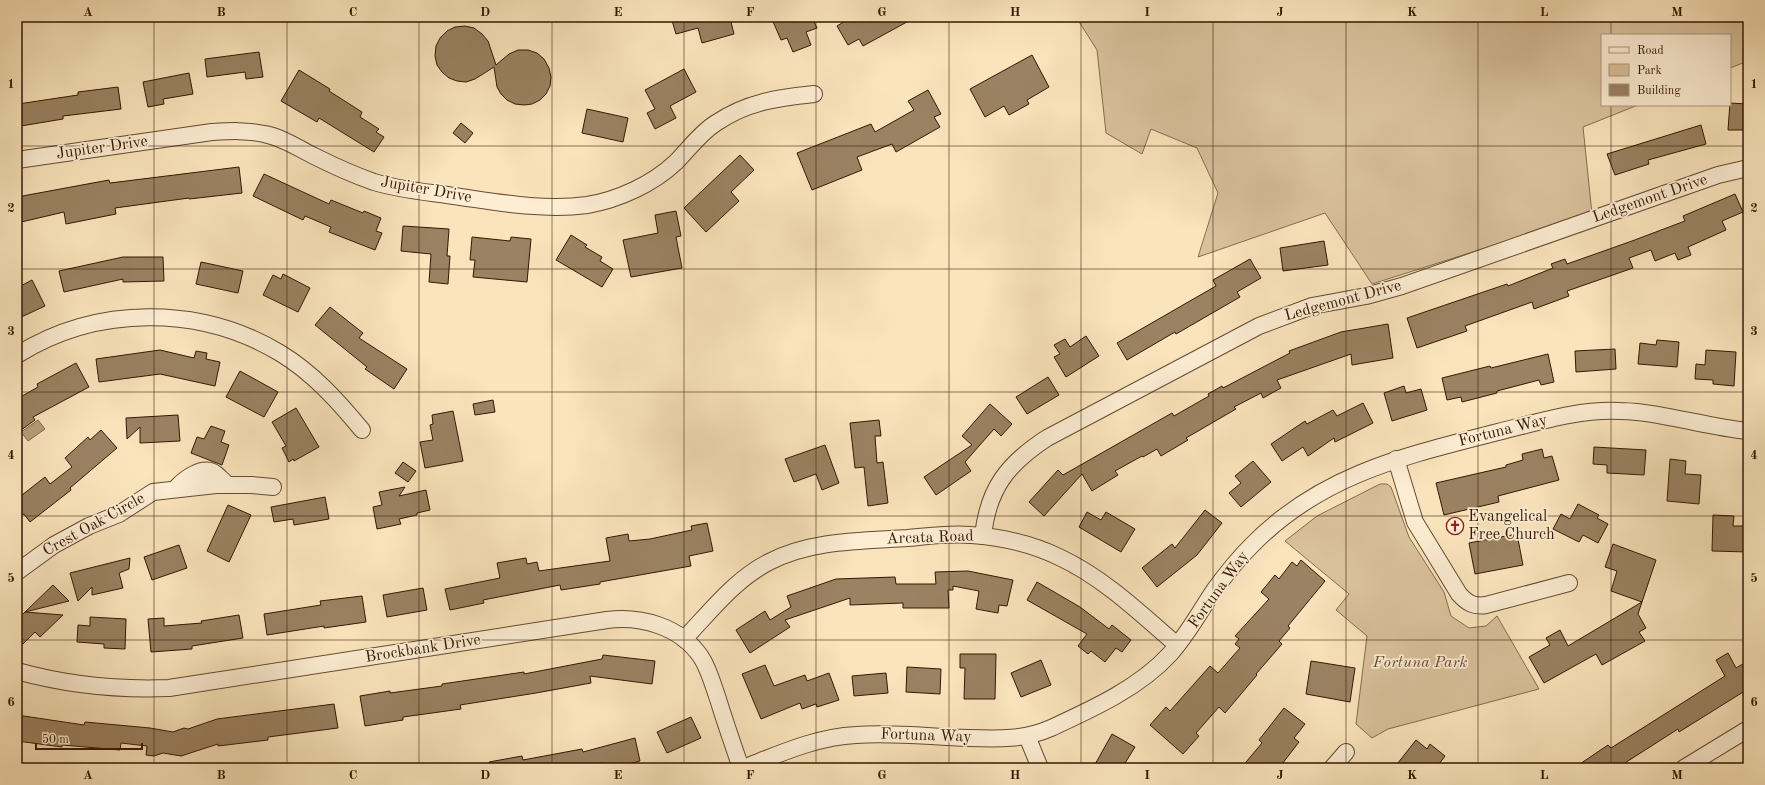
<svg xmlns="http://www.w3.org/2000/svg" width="1765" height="785" font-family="'Old Standard TT',serif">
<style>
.green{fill:#d9c19c;stroke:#876c4e}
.water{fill:#b79e7c;stroke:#83684b}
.building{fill:#9b8262;stroke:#351701}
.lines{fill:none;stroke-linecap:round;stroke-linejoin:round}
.minor-casing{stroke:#664a30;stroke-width:18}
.minor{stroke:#fcedd3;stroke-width:16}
.grid{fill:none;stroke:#351701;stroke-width:1;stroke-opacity:0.55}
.labels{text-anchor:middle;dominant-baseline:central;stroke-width:3.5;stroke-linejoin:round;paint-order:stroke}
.street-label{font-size:16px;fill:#351701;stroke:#fcedd3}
.poi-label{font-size:16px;fill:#351701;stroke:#fcedd3;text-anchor:start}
.park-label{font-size:16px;font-style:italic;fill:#664a30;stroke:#fcedd3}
.neatline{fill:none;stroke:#351701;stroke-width:1.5}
.grid-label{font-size:13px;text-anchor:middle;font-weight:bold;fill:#351701}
</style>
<rect width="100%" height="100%" fill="#fae4bc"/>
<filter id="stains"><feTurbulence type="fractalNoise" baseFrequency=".005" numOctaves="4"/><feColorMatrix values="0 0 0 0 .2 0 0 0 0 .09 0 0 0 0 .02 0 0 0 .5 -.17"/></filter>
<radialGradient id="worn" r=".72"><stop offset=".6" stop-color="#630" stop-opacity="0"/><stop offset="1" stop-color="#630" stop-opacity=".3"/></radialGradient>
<g class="green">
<path d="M1076 17H1748V61L1730 68V35H1602V105H1638L1583 127 1592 214 1372 284 1325 213 1198 257 1218 193 1197 148 1151 129 1142 154 1106 133 1097 50Z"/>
<path d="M1380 484H1387L1391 487 1409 537 1444 592 1451 616 1469 628 1486 626 1497 616 1539 689 1388 729 1372 738 1356 724 1367 636 1336 610 1349 594 1285 541 1317 516Z"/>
</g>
<path class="water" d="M38 420 45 429 28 441 21 432Z"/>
<g class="building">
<path d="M671 17H725V20L730 18 734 34 702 43 698 28 676 34Z"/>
<path d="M771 17H812L817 28 806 32 811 45 793 52 787 38 781 40Z"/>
<path d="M852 17H916L863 46 859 39 848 45 837 26Z"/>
<path d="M465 26 474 28 482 34 488 41 496 65 509 54 518 50H528L537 53 544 59 549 68 551 77 550 86 546 94 540 100 532 104 524 105 515 104 507 100 501 94 497 87 494 67 475 79 466 82 457 81 449 78 442 72 437 65 435 56 436 46 440 38 447 31 455 27Z"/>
<path d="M259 52 263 77 246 79 245 72 207 77 205 59Z"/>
<path d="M1032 55 1049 87 1027 100 1029 104 1009 115 1004 106 985 117 970 89Z"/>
<path d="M684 69 696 92 670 106 676 118 655 129 647 113 655 109 645 90Z"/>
<path d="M299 70 330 89 329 91 362 112 360 117 379 129 376 132 384 137 374 152 319 118 317 122 281 101Z"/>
<path d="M189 73 193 94 163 99 164 104 148 107 143 82Z"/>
<path d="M118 87 121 109 63 116V119L21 126 18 104 78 95V92Z"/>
<path d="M928 90 941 114 934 117 940 127 896 152 892 144 857 157 862 170 812 190 797 153 871 124 875 132 914 110 908 101Z"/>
<path d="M1730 103 1748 104V130H1728Z"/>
<path d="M587 109 628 118 623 142 582 133Z"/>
<path d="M461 123 473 133 465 143 453 133Z"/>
<path d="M1701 125 1706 144 1648 160 1649 164 1615 175 1607 154Z"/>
<path d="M740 155 754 170 731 192 739 201 706 232 684 208Z"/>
<path d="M239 167 242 193 189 199V198L115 208 116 214 66 224 64 212 17 223V197L109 180 110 183Z"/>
<path d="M264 174 329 204 331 200 363 213 364 211 381 218 376 231 382 233 375 250 329 232 331 227 305 216 303 220 253 196Z"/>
<path d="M1735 194 1743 212 1722 221 1726 230 1688 247 1691 255 1678 260 1675 253 1655 261 1651 250 1629 258 1633 268 1567 291 1569 296 1534 309 1532 302 1465 326 1467 331 1417 348 1407 318 1507 284 1508 286 1553 268 1551 264 1565 259 1567 264 1632 241 1685 221 1683 216Z"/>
<path d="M676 211 681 236 676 237 682 268 631 277 623 240 658 233 655 215Z"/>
<path d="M403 226 449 229 447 256H450L448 284 429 282 431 254 401 251Z"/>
<path d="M571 235 587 245 585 247 602 257 600 261 613 269 602 287 556 260Z"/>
<path d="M472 237 510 241 511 237 531 239 527 282 473 277 475 260H470Z"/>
<path d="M1324 241 1328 265 1283 271 1280 248Z"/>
<path d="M123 257H163L164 281 123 282V279L64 292 59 271Z"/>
<path d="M1250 259 1261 278 1237 292 1240 297 1176 334 1175 332 1127 360 1117 343 1216 286 1213 280Z"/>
<path d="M201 262 243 271 238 293 196 284Z"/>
<path d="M283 274 310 288 298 312 263 295 273 275 281 279Z"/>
<path d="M32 280 45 306 17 319V288Z"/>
<path d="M330 307 363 333 359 338 407 369 394 389 365 369 367 367 315 325Z"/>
<path d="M1388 324 1393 358 1352 365 1351 354 1277 380 1281 388 1263 398 1261 393 1234 407 1236 409 1186 438 1188 440 1161 456 1157 449 1143 457 1142 456 1115 471 1118 475 1092 491 1082 474 1044 516 1029 502 1058 470 1063 475 1172 413 1174 416 1209 396 1208 394 1222 386 1223 388 1290 353 1289 351 1341 332Z"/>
<path d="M1086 336 1099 356 1066 377 1054 357 1060 354 1054 345 1065 339 1070 347Z"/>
<path d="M1657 340 1679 342 1677 367 1638 364 1640 343 1656 345Z"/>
<path d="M1615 349 1616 369 1576 372 1575 351Z"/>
<path d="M160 350 194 358 196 351 207 353 206 359 220 362 215 386 160 374 99 382 96 359Z"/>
<path d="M1706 350 1736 352 1734 386 1713 384V380L1695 379 1696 364 1705 365Z"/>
<path d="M1548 354 1554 382 1541 385 1539 380 1497 391V393L1462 402 1461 397 1447 400 1442 378 1490 366 1491 368Z"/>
<path d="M76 363 89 387 33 417 35 420 17 433V399L38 387 37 384Z"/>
<path d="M240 371 278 392 264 417 226 397Z"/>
<path d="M1048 377 1059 395 1027 414 1016 397Z"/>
<path d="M1404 386 1406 393 1421 389 1427 410 1392 421 1384 393Z"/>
<path d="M493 400 495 412 475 415 473 404Z"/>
<path d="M1363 403 1373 423 1335 442 1334 438 1308 456 1303 447 1282 461 1271 444 1305 421 1307 424 1333 410 1337 416Z"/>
<path d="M990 404 1012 424 1001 436 994 429 965 462 971 471 936 495 924 477 972 445 962 436Z"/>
<path d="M296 408 319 447 294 461 293 459 289 462 282 448 286 446 272 422Z"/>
<path d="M453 411 463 461 425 468 420 442 433 440 430 425 433 424 432 415Z"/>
<path d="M178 415 180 441 140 443V427L127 439 126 418Z"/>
<path d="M879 420 881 436H875L877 463 883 462 888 503 868 506 864 467 855 468 850 423Z"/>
<path d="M211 426 225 431 221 442 229 445 222 465 191 453 197 437 204 439Z"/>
<path d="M101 430 117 448 70 488 71 490 30 522 24 514 17 519V499L45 477 50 484 72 467 65 458 88 437 90 440Z"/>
<path d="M825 445 839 483 822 490 816 474 794 482 785 459Z"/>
<path d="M1594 447 1646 450 1644 475 1607 473V465L1593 464Z"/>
<path d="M1542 449 1544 458 1552 456 1559 480 1498 496 1499 502 1444 515 1436 483 1506 467V465L1523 460 1522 454Z"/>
<path d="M1670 459 1686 461 1685 474 1701 475 1699 504 1667 501Z"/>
<path d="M1253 461 1271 482 1241 507 1229 493 1241 483 1235 476Z"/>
<path d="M403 462 416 471 408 482 395 473Z"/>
<path d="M405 487 399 496 426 490 430 510 417 513V515L399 519 401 524 377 529 373 507 382 505 379 492Z"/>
<path d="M325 497 329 519 294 525 293 519 274 522 271 507Z"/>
<path d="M1578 504 1599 515 1597 518 1608 524 1598 543 1583 535 1579 542 1553 529 1561 514 1570 519Z"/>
<path d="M228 505 251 515 229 562 207 551Z"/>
<path d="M1205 510 1222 523 1197 555 1157 587 1142 568 1172 544 1175 548Z"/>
<path d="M1087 512 1101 520 1106 512 1135 529 1121 552 1079 527Z"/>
<path d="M1713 515 1734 516 1733 526H1748V552L1712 551Z"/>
<path d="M707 523 713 551 689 556 691 566 600 582V584L561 590 560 585 483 600 484 603 450 610 445 589 500 578 497 563 526 558 527 564 537 562 539 571 610 561 606 538 628 534 629 541 650 539 692 530 691 526Z"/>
<path d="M1517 534 1523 565 1475 574 1469 543Z"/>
<path d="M1613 544 1656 560 1642 602 1611 591 1617 571 1605 567Z"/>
<path d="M179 545 187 568 152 580 144 557Z"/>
<path d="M130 558 129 569 119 573 123 588 92 595V587L78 601 70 573Z"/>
<path d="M1301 560 1325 581 1288 626 1290 628 1279 641 1282 644 1256 674 1257 675 1225 713 1219 707 1196 733 1199 736 1183 754 1150 725 1166 707 1170 711 1210 666 1218 673 1240 648 1235 644 1239 639 1235 636 1269 599 1261 592 1275 575 1279 579 1292 562 1297 566Z"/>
<path d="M968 571 1013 580 1007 606 999 605 998 613 976 609 979 591 953 586V590H948L949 608H903V603L850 605V598L785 620 790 627 750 653 736 630 765 611 770 620 791 607 787 596 836 579 895 577 896 584H936L935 572Z"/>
<path d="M1037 582 1080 607 1109 629 1112 625 1131 640 1122 652 1116 648 1105 662 1091 651 1088 654 1078 646 1087 634 1027 600Z"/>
<path d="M53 585 69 601 25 612Z"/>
<path d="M423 588 427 610 387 617 383 595Z"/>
<path d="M362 596 366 622 324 628V626L267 635 264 614 321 605 320 601Z"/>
<path d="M1642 602 1638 614 1646 628 1639 632 1645 641 1602 665 1596 654 1544 683 1529 657 1550 645 1546 638 1560 630 1568 646Z"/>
<path d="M25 612 63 615 40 637 35 632 23 644 17 638V620Z"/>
<path d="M239 615 243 638 192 646V649L151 652 148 619 164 618V626L202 623 201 621Z"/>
<path d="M90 617 126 619 125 649 104 648V644L77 642 78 625 90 626Z"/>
<path d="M1728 653 1736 668 1748 661V689L1679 732 1678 729 1617 768H1574L1608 745 1611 748 1725 676 1716 660Z"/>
<path d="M960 654H996L995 699H964L965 668H960Z"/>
<path d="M603 655 655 661 652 684 590 676 591 683 536 693 460 705 461 709 403 717V720L365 726 360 696 390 691V693L442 686V684L524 672V674L602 659Z"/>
<path d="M1041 660 1051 685 1021 697 1011 673Z"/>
<path d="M1311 661 1355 668 1350 702 1306 694Z"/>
<path d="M765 665 774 686 805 675 807 681 829 673 839 700 817 707 816 704 802 709 800 703 761 719 742 674Z"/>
<path d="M907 667 941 669 940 694 906 692Z"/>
<path d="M886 673 888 693 854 696 852 676Z"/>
<path d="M334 704 338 728 268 737V740L218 746V744L181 756 163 753 154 756 146 755 147 746 121 743 120 750 62 745V747L17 741V715L84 725 85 722 150 728 173 732 184 728 188 729 217 719Z"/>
<path d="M1284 708 1305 724 1294 738 1299 742 1279 768H1241L1262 743 1259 740Z"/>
<path d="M691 717 701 738 667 753 657 732Z"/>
<path d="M1112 734 1135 747 1122 768H1093Z"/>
<path d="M635 738 640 761 612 768H605L603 763 572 768H490L489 762 522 756 523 760 582 749 583 752Z"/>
<path d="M1416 740 1427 749 1430 744 1445 756 1436 768H1394Z"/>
</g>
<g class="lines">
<defs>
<g id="minor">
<path d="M17 160 212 132C230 131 247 130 264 134 282 137 298 148 314 156 334 166 354 175 374 182 400 190 427 192 454 196 497 202 543 211 587 205 618 200 653 184 676 162 689 149 700 133 716 123 747 102 777 98 814 94"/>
<path d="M17 355C97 305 200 305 280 353 313 373 338 401 362 430"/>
<path d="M1396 459 1415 522 1459 594C1467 603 1474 607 1486 605L1569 583"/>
<path d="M175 489C184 479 203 464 216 474 220 477 224 482 228 485"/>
<path d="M983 536C988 489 1007 464 1047 438L1259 326 1312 306 1366 296 1402 286 1718 175 1748 168"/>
<path d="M17 572 54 545 89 526 119 514 153 492 216 485H252L273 487"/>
<path d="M684 639C711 611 734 580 769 562 811 540 861 541 908 538 929 536 950 533 971 535 1001 537 1032 544 1059 557 1104 578 1140 613 1177 645"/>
<path d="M17 671C67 685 117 690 169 688L607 620C641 616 680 626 701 657 709 669 713 685 718 699 725 722 733 745 741 768"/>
<path d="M1027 736 1040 768"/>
<path d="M743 768C779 754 816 737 856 735 893 732 931 737 968 738 998 739 1024 740 1051 728 1092 709 1139 688 1170 654 1188 634 1200 611 1215 589 1226 574 1238 559 1251 546 1321 474 1405 456 1498 432 1539 422 1578 409 1620 411 1663 412 1705 427 1748 431"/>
<path d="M1332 768 1346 752"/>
<path d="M1684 768 1748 729"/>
</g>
</defs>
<use href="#minor" class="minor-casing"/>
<use href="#minor" class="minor"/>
</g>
<path class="grid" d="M154 17V768M287 17V768M419 17V768M552 17V768M684 17V768M816 17V768M949 17V768M1081 17V768M1213 17V768M1346 17V768M1478 17V768M1611 17V35M1611 105V768M17 146H1748M17 269H1748M17 392H1748M17 516H1748M17 640H1748"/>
<defs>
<symbol id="church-ring" viewBox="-11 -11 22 22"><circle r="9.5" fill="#fcedd3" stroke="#8f2418" stroke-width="1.5"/><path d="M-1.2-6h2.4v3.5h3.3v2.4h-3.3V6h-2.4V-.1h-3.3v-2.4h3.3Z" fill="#8f2418"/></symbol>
</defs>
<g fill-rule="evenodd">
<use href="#church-ring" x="1445" y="516" width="20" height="20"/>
</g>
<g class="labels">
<g class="street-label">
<text transform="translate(102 148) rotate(-8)">Jupiter Drive</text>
<text transform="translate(426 190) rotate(10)">Jupiter Drive</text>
<text transform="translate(1650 199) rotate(-19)">Ledgemont Drive</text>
<text transform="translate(1343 301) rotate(-15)">Ledgemont Drive</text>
<text transform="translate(1503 431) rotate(-14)">Fortuna Way</text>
<text transform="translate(94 525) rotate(-29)">Crest Oak Circle</text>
<text transform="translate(930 538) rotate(-2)">Arcata Road</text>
<text transform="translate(1219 590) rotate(-54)">Fortuna Way</text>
<text transform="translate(423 649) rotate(-9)">Brockbank Drive</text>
<text transform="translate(926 736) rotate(2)">Fortuna Way</text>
</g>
<g class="poi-label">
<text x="1468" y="517">Evangelical<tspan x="1468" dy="18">Free Church</tspan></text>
</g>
<g class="park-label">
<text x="1420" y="663">Fortuna Park</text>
</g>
</g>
<rect width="1765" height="785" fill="none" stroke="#fae4bc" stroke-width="44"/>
<rect x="1601" y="34" width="130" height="72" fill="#fcedd3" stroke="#ac977f"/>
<rect x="1609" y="47" width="20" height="6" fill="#fcedd3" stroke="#ac977f"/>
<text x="1637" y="54" font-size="12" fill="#351701">Road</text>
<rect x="1609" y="64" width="20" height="12" fill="#d9c19c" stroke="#ac977f"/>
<text x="1637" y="74" font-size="12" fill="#351701">Park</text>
<rect x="1609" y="84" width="20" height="12" fill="#9b8262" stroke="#ac977f"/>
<text x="1637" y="94" font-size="12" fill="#351701">Building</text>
<path d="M36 743v6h106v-6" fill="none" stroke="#351701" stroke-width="2"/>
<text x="42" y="743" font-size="12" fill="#351701" stroke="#fcedd3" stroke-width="3" paint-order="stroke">50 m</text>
<rect x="22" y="22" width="1721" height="741" class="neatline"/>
<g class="grid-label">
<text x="88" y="16">A</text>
<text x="221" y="16">B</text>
<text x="353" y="16">C</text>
<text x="485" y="16">D</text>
<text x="618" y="16">E</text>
<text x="750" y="16">F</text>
<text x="882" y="16">G</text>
<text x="1015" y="16">H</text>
<text x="1147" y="16">I</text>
<text x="1280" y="16">J</text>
<text x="1412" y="16">K</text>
<text x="1544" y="16">L</text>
<text x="1677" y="16">M</text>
<text x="11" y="88">1</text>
<text x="1754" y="88">1</text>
<text x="11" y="212">2</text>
<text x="1754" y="212">2</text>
<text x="11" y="335">3</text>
<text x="1754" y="335">3</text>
<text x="11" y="459">4</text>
<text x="1754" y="459">4</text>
<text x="11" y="582">5</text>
<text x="1754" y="582">5</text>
<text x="11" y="706">6</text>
<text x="1754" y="706">6</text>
<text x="88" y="779">A</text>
<text x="221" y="779">B</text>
<text x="353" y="779">C</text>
<text x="485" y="779">D</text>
<text x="618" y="779">E</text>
<text x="750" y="779">F</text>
<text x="882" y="779">G</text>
<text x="1015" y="779">H</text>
<text x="1147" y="779">I</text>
<text x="1280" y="779">J</text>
<text x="1412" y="779">K</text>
<text x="1544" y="779">L</text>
<text x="1677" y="779">M</text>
</g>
<rect width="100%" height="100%" filter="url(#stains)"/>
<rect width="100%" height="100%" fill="url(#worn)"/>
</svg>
